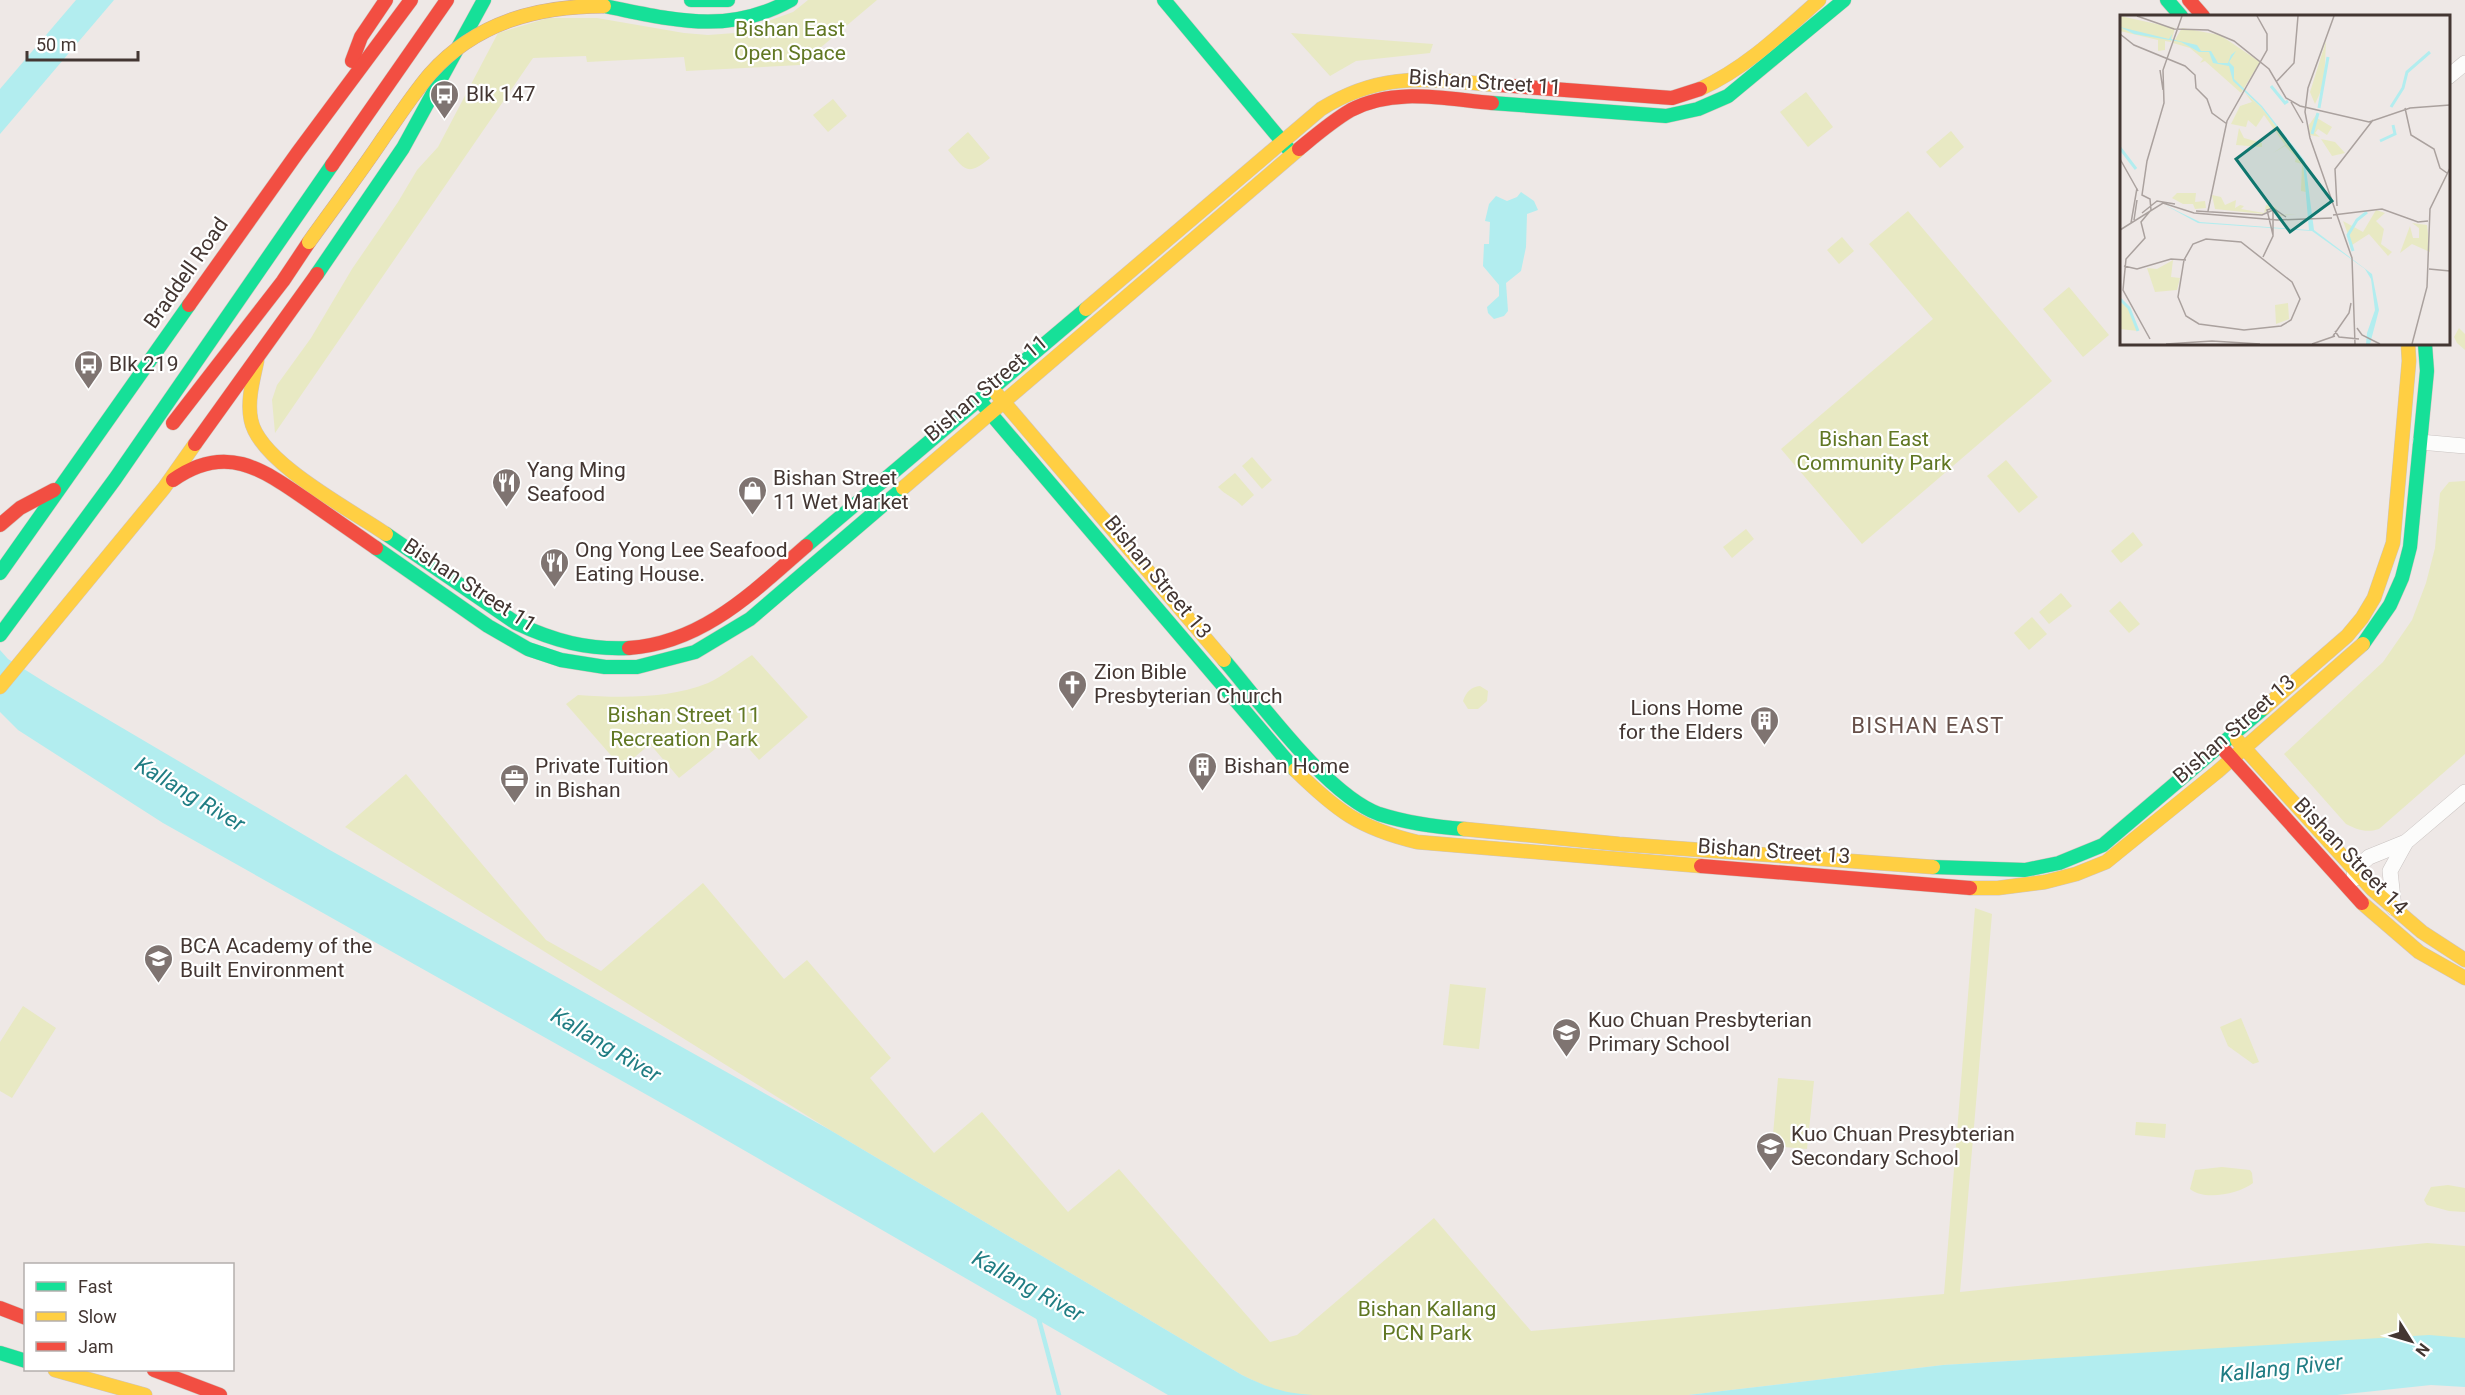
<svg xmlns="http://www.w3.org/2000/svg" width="2465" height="1395" font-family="Roboto,sans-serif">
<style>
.green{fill:#e8e9c3}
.water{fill:#b2edef}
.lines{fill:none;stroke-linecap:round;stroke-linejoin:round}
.stream{stroke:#b2edef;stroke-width:4.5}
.street-casing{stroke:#cac4c2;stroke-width:16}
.fast-casing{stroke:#cfc4bd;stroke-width:15}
.slow-casing{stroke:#cfc4bd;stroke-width:15}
.jam-casing{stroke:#cfc4bd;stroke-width:15}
.street{stroke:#fcfcfb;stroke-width:15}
.fast{stroke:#16e098;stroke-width:14}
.slow{stroke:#ffcf43;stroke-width:14}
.jam{stroke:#f24e42;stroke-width:14}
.slow-bridge-casing{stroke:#c8aaa0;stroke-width:15;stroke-linecap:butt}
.slow-bridge{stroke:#ffcf43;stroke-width:14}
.labels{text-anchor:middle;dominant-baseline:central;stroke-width:4.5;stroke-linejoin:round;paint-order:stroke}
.park-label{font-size:21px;fill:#617723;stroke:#fff}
.street-label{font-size:21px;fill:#433632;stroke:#fff}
.poi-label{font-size:21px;fill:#433632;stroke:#fff;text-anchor:start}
.neighbourhood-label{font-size:22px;letter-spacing:1.5px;fill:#675049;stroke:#fff}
.water-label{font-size:22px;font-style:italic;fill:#207d83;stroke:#fff}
.inset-river{fill:none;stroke:#b2edef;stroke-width:3}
.inset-road{fill:none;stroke:#aaa19e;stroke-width:1.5}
.view{fill:#0f766e;fill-opacity:0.15;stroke:#0f766e;stroke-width:3}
.inset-edge{fill:none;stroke:#433632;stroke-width:3}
</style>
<rect width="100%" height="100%" fill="#eee8e6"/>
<g class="green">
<path d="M808 0H877L800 65 686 71 684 57 587 62 586 56 533 58 275 433 272 400 277 385 311 338 352 269 398 202 417 170 438 147 498 33 548 18H597L684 33 708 35 735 33 793 12Z"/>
<path d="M1291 33 1433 44 1430 53 1356 61 1330 76Z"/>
<path d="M1806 92 1833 127 1808 147 1780 112Z"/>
<path d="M833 99 847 116 828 132 813 115Z"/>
<path d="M1951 131 1964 147 1940 168 1926 152Z"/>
<path d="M968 132 990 158C967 177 965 170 948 150Z"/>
<path d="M1908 211 2052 381 1862 544 1781 449 1933 319 1869 244Z"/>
<path d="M1842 237 1854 251 1839 264 1827 250Z"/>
<path d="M2069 287 2109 335 2083 357 2043 309Z"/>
<path d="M2459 328 2465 334V350L2457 343 2454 337Z"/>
<path d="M1252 457 1272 480 1262 489 1242 466Z"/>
<path d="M2006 460 2038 497 2019 513 1987 476Z"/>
<path d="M1235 473 1254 495 1242 506C1234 497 1226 496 1218 487Z"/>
<path d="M2465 481V754L2379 829C2366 833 2358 830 2346 824L2284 754 2383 662 2412 620 2426 583 2435 548 2440 493 2449 482Z"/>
<path d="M1746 529 1754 539 1732 558 1723 547Z"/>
<path d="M2133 532 2143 545 2121 563 2111 551Z"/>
<path d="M2061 593 2072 606 2049 624 2039 612Z"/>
<path d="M2120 601 2140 624 2129 633 2109 611Z"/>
<path d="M2032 617 2047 634 2029 650 2014 633Z"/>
<path d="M752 655 808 717 759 760 735 733 679 778 650 744 622 768 566 704 578 695C620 698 668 699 708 683 723 676 738 664 752 655Z"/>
<path d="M1480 686 1488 691 1487 701 1478 709H1468L1463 701C1466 692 1471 687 1480 686Z"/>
<path d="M406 774 546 940 601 971 703 883 784 979 807 960 891 1058 870 1078 934 1153 982 1112 1068 1212 1119 1169 1270 1342 1297 1335 1434 1218 1531 1331 1944 1294 1975 908 1992 914 1960 1292 2427 1243 2465 1246V1355L2162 1352 1943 1365 1688 1395H1307C1283 1394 1264 1386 1242 1375L830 1130 345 827Z"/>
<path d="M1450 984 1486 988 1479 1049 1443 1045Z"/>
<path d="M23 1006 56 1028 12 1098 0 1091V1042Z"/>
<path d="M2241 1018 2259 1062 2253 1064 2228 1046 2220 1027Z"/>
<path d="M1778 1078 1814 1081 1807 1149 1772 1146Z"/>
<path d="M2136 1122 2166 1124 2165 1138 2135 1135Z"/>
<path d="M2222 1167 2250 1170 2252 1173 2253 1183C2239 1194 2204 1201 2190 1189L2195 1170Z"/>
<path d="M2448 1185 2465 1188V1212L2449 1211 2427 1205 2424 1200 2431 1187Z"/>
</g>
<g class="water">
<path d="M76 0H114L0 134V89Z"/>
<path d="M1521 192 1534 201 1538 210 1527 214 1526 247 1521 271 1506 283 1508 311 1504 316 1494 319 1488 313 1487 307 1499 296V285L1483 266 1484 244H1489L1490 222 1485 221 1489 204 1496 196 1507 201 1517 197Z"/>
<path d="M0 650 8 659 51 686 328 849 830 1130 1242 1375C1266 1387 1286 1394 1313 1395H1168L688 1118 163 823 18 730 0 712Z"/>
<path d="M2429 1335 2465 1338V1387L2431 1385 2337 1395H1688L1943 1365Z"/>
</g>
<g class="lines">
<path class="stream" d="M1038 1316 1059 1395"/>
<defs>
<g id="street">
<path d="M2448 77 2465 63"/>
<path d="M2420 442 2465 446"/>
<path d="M2354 879 2355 869 2369 857 2406 842 2465 792"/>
<path d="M2394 908 2390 871 2406 842"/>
</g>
<g id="fast">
<path d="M691 0H728"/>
<path d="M1164 0 1291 152"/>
<path d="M2167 0 2181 16"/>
<path d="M604 6C671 19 727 36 791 0"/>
<path d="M1492 103 1666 116 1698 109 1728 96 1844 0"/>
<path d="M317 274 403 148 484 0"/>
<path d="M979 400 1295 770"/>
<path d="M386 534 516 623C554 641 588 650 629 648"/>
<path d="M806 546 1086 309"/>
<path d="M376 548 488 626 528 649 561 660 605 667H637L695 652 750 619 903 488"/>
<path d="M0 573 189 305"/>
<path d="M0 635 115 479 332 165"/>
<path d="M2363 644 2390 605 2402 578 2410 547 2427 371 2425 344"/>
<path d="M1224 660C1261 703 1327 795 1379 814 1407 823 1435 827 1464 829"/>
<path d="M1933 867 2025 870 2059 863 2103 845 2264 708"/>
<path d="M0 1353 26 1361"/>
</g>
<g id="slow">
<path d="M1700 89C1746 68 1782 33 1819 0"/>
<path d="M1086 309 1321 109C1384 70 1429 80 1499 85"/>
<path d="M257 361C253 380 247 401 251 420 259 462 351 510 386 534"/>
<path d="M996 393 1224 660"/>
<path d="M903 488 1299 149"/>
<path d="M0 687 164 488 195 444"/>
<path d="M2264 708 2347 636 2362 618 2374 598 2393 543 2409 361 2408 344"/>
<path d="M2237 740 2372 889 2422 932 2465 960"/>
<path d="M1295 770C1337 811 1359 828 1417 842L1701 866"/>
<path d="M1464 829 1619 844 1933 867"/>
<path d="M1970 888H1998L2045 882 2076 874 2106 862 2217 772 2363 644"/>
<path d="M2362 903 2419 952 2465 978"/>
<path d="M55 1370 145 1395"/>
</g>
<g id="jam">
<path d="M2189 0 2203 16"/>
<path d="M352 61 361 37 386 0"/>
<path d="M1499 85 1672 98 1700 89"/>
<path d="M1299 149C1316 135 1332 121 1351 110 1394 87 1445 99 1492 103"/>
<path d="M332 165 447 0"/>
<path d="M189 305 298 152 411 0"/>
<path d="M173 423 283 281 309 242"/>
<path d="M195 444 317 274"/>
<path d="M173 480C225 443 261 468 307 500 330 516 353 532 376 548"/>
<path d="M0 525 20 508 54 490"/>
<path d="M629 648C703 643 754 591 806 546"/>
<path d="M2225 751 2362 903"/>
<path d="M1701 866 1970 888"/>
<path d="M0 1308 26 1318"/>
<path d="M154 1370 220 1395"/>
</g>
</defs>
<use href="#street" class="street-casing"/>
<use href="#fast" class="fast-casing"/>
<use href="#slow" class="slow-casing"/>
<use href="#jam" class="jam-casing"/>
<use href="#street" class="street"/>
<use href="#fast" class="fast"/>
<use href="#slow" class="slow"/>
<use href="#jam" class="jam"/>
<defs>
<path id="slow-bridge" d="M309 242C334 207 360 173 384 137 399 116 413 94 430 74 476 22 538 6 604 6"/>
</defs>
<use href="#slow-bridge" class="slow-bridge-casing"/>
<use href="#slow-bridge" class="slow-bridge"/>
</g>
<defs>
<symbol id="bus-pin" viewBox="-11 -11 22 30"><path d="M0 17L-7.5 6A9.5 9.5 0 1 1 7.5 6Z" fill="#7f7471" stroke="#fff"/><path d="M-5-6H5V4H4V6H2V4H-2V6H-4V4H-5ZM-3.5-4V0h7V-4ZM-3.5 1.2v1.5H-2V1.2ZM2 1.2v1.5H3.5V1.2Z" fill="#fff"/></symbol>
<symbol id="restaurant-pin" viewBox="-11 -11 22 30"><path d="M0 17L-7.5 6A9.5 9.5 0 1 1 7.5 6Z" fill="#7f7471" stroke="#fff"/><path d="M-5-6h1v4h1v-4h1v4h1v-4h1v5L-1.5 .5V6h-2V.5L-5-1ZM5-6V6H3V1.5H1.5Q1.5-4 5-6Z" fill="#fff"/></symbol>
<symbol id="shop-pin" viewBox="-11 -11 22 30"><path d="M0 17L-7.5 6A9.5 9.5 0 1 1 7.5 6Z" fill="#7f7471" stroke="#fff"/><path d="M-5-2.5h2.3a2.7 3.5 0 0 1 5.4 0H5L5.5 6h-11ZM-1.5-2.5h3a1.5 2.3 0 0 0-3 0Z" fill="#fff"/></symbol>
<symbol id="church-pin" viewBox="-11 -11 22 30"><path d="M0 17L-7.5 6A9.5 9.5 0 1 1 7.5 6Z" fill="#7f7471" stroke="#fff"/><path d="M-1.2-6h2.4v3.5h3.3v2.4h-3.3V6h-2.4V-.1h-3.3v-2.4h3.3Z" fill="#fff"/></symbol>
<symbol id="building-pin" viewBox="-11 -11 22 30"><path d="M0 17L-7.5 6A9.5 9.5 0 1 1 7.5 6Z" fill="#7f7471" stroke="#fff"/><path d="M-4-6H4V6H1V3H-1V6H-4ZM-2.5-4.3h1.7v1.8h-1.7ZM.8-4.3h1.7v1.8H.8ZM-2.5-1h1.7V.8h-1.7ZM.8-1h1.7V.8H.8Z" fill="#fff"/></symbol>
<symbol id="office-pin" viewBox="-11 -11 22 30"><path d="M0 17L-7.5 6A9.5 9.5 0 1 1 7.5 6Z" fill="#7f7471" stroke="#fff"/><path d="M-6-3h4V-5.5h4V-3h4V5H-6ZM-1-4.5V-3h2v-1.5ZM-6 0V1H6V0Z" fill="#fff"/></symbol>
<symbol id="university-pin" viewBox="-11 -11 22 30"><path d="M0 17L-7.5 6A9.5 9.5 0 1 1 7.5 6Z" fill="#7f7471" stroke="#fff"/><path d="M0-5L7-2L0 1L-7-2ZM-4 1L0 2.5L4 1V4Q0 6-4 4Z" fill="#fff"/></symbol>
<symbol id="school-pin" viewBox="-11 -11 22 30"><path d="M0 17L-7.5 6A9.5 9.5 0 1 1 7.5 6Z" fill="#7f7471" stroke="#fff"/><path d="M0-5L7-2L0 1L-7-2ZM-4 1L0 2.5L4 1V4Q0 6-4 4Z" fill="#fff"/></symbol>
</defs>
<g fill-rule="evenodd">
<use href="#bus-pin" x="428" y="78" width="33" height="45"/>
<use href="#bus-pin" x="72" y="348" width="33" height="45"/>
<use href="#restaurant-pin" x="490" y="466" width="33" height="45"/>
<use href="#shop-pin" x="736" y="474" width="33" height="45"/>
<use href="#restaurant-pin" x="538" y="546" width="33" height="45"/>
<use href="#church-pin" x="1056" y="668" width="33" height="45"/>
<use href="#building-pin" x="1748" y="704" width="33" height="45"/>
<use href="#building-pin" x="1186" y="750" width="33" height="45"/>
<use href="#office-pin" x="498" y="762" width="33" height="45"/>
<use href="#university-pin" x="142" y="942" width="33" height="45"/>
<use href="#school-pin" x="1550" y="1016" width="33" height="45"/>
<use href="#school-pin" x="1754" y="1130" width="33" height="45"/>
</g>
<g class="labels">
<g class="park-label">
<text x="790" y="29">Bishan East<tspan x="790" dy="24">Open Space</tspan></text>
<text x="1874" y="439">Bishan East<tspan x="1874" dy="24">Community Park</tspan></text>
<text x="684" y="715">Bishan Street 11<tspan x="684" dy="24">Recreation Park</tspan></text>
<text x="1427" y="1309">Bishan Kallang<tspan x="1427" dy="24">PCN Park</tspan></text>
</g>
<g class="street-label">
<text transform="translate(1485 82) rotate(4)">Bishan Street 11</text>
<text transform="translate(186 273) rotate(-55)">Braddell Road</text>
<text transform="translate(986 388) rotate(-40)">Bishan Street 11</text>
<text transform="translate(1158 577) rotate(50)">Bishan Street 13</text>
<text transform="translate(470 585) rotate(33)">Bishan Street 11</text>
<text transform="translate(2234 729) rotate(-41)">Bishan Street 13</text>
<text transform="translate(1774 851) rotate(4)">Bishan Street 13</text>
<text transform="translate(2351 856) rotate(46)">Bishan Street 14</text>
</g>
<g class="poi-label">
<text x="466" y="94">Blk 147</text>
<text x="109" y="364">Blk 219</text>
<text x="527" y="470">Yang Ming<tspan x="527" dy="24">Seafood</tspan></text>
<text x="773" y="478">Bishan Street<tspan x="773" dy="24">11 Wet Market</tspan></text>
<text x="575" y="550">Ong Yong Lee Seafood<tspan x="575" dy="24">Eating House.</tspan></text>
<text x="1094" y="672">Zion Bible<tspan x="1094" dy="24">Presbyterian Church</tspan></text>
<text x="1743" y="708" text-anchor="end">Lions Home<tspan x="1743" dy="24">for the Elders</tspan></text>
<text x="535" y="766">Private Tuition<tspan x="535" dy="24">in Bishan</tspan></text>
<text x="1224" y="766">Bishan Home</text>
<text x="180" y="946">BCA Academy of the<tspan x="180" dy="24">Built Environment</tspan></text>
<text x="1588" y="1020">Kuo Chuan Presbyterian<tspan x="1588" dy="24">Primary School</tspan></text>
<text x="1791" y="1134">Kuo Chuan Presybterian<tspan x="1791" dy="24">Secondary School</tspan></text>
</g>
<g class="neighbourhood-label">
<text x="1928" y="725">BISHAN EAST</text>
</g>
<g class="water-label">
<text transform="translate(190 794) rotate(31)">Kallang River</text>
<text transform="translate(606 1045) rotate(31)">Kallang River</text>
<text transform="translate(1028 1286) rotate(29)">Kallang River</text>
<text transform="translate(2281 1368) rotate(-6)">Kallang River</text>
</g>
</g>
<g transform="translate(2120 15)">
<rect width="330" height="330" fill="#eee8e6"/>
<path d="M0 1 55 13 51 27 45 26V35L38 36V25L0 16ZM62 13 100 20 140 47 121 78 85 46 80 48 83 44 70 33 53 28ZM206 26 204 69 195 89 190 77ZM125 78 141 92 183 147 187 188 186 177 181 176 182 149 175 147 176 142 165 131 153 138 165 130 144 100 136 112 128 105 126 112 111 109 120 91 132 87ZM198 97 197 103 212 112 207 120 198 114 195 118 200 122 190 120 189 110ZM119 113 124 123 142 128V132L116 130ZM201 124 215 127 225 138 212 141ZM57 178H76L75 187 85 186 86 193 75 194 73 189H63L52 183ZM92 180 101 182 105 190 116 185 115 193 120 190 124 191 121 194 144 198 146 190 155 192 160 200 177 199 160 201 151 193 143 199 95 194ZM256 195 265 198 256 206 264 214 261 229 272 237 268 241 249 219 232 230 223 206 243 217ZM292 208 307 210 310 237 292 229 280 238 290 211 293 223H299V213ZM53 245 51 262 60 263 57 275 35 277 27 253 37 254ZM0 286 9 294 18 316 0 314ZM168 288 169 304 156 309 155 290Z" fill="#e8e9c3"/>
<path d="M0 12 49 24 52 19 51 24 77 30 81 36H91L98 48H108L111 40 116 36 109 47 114 52V64L142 91 185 146 194 215 252 259 259 295 250 329H246L247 318 255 295 251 264 245 254 192 216 78 208 45 190 80 207 189 215 183 147 141 92 113 66 109 51 93 48 89 37H79L61 27 14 19Z" fill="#b2edef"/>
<path class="inset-river" d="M151 71 165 88 168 86M271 92 283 73 287 57 310 37M199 93 208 42M192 119 198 98M260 126 275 119 273 110M0 133 16 154M233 236 228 220 237 205 247 197M0 284 9 293 18 316"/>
<path class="inset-road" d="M17 1 54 14 88 15 114 26 149 54 166 83 180 91 249 107 290 93 330 90M214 1 188 73 185 97 190 123 232 243 235 329M0 19 14 30 65 51 75 60 76 73 87 84 92 98 107 109M40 55 43 75M157 66 174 48 178 1M171 87 183 108M285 93 291 120 314 134 320 153 327 158M330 110V130M0 144 18 176M217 191 215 154 253 105M76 196 142 200 153 195V221L143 242M88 196 107 106 147 35V19L137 1M22 198 37 186 55 189M213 200 262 194 298 207 308 206M14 205 17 185M11 208 17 173M0 215 43 188 74 198 157 205 212 203M153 220 147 195 153 193 166 202M86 224 121 227 172 267 180 284 171 305 161 311 124 315 79 309 66 301 58 282 64 245 73 229ZM4 251 17 254 51 244 66 245M309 254 330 256M237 313 242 320 260 329M215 316 219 322 239 324M213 321 229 298 231 288M30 324 3 275 6 244 25 223 21 207 31 195 30 184 22 180 27 146 44 88 43 55 62 1M46 329 92 326 140 329M192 329 215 321M292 329 307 272 310 194 330 153"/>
<path class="view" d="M157 113 212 186 170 217 116 144Z"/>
<rect width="330" height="330" class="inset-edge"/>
</g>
<rect x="24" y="1263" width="210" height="108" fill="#ffffff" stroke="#b4afad" stroke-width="1.5"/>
<rect x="36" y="1282" width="30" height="9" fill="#16e098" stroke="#b4afad" stroke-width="1.5"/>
<text x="78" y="1293" font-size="18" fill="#433632">Fast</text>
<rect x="36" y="1312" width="30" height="9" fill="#ffcf43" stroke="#b4afad" stroke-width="1.5"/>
<text x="78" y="1323" font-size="18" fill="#433632">Slow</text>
<rect x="36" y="1342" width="30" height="9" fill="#f24e42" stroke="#b4afad" stroke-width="1.5"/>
<text x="78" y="1353" font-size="18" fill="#433632">Jam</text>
<g transform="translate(2411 1341) rotate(127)" stroke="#ffffff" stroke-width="4.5" paint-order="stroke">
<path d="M0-4.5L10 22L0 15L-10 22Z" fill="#433632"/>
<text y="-9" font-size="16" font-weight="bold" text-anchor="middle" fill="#433632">N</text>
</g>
<path d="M27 51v9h111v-9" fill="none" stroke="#433632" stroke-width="3"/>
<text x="36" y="51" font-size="18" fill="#433632" stroke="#ffffff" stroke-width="4.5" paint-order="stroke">50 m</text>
</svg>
